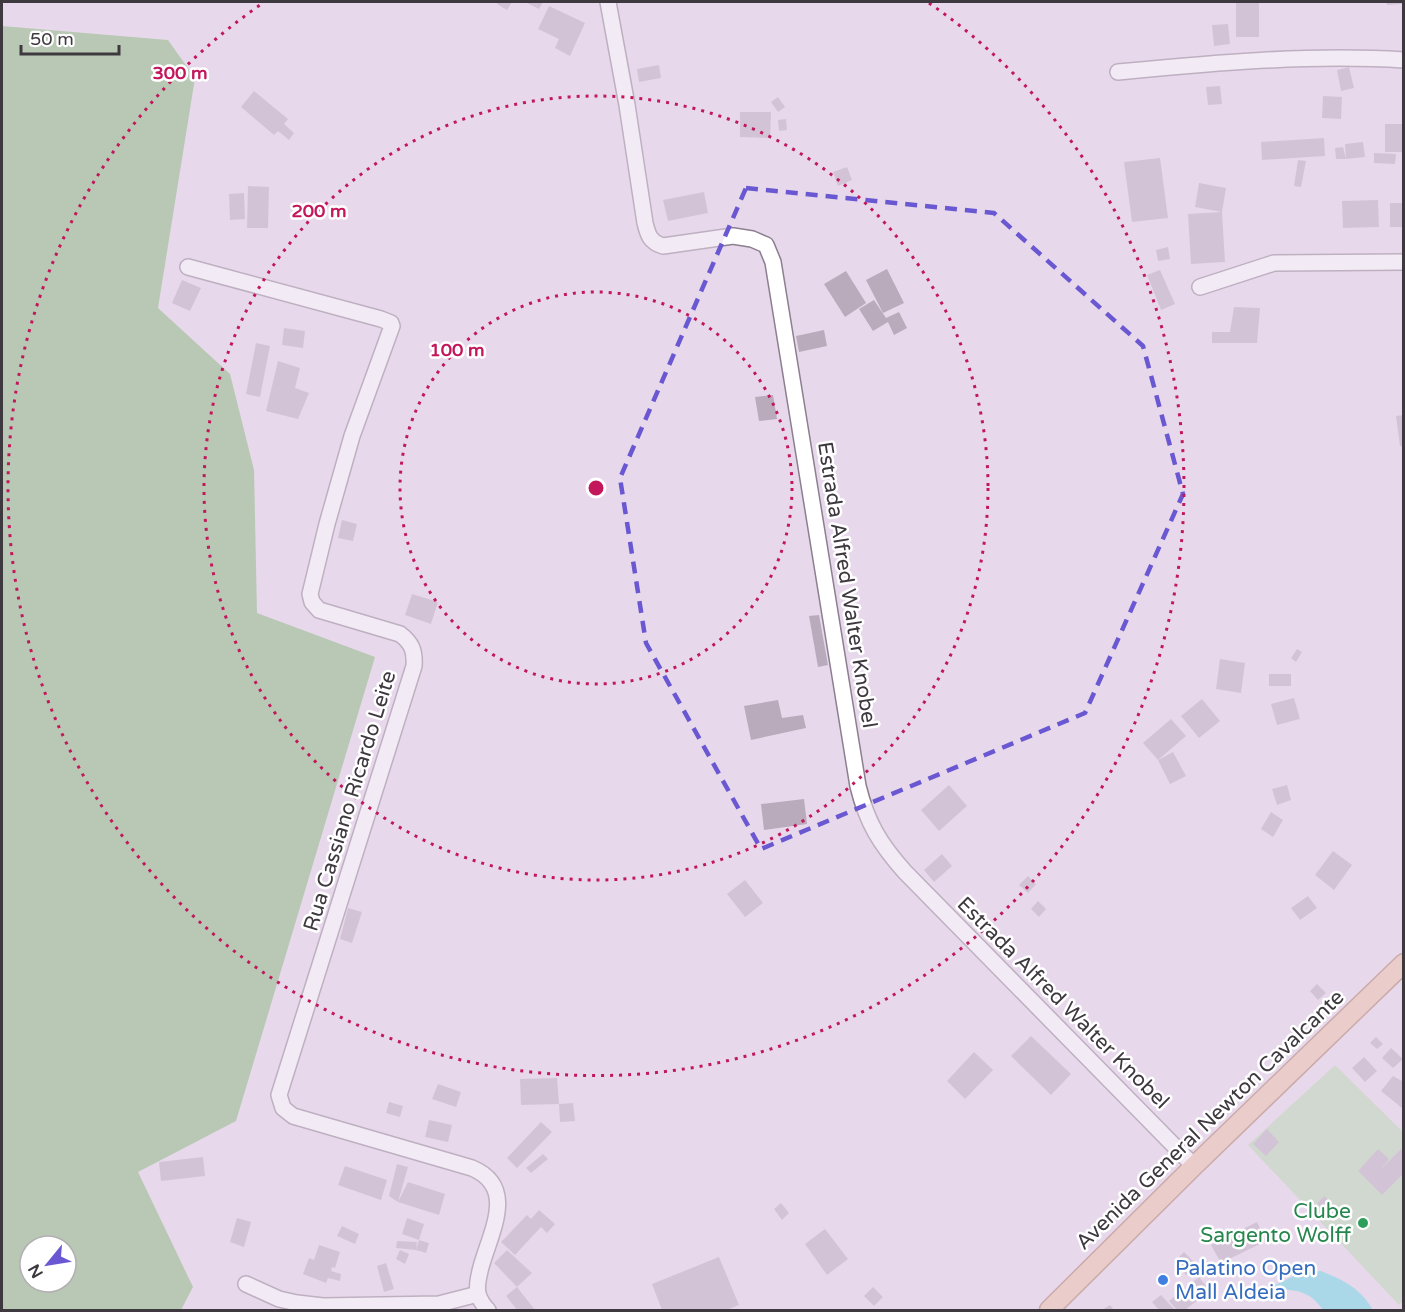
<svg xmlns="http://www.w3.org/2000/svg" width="1405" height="1312" font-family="'Varela Round',sans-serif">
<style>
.green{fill:#b7d8ad}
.forest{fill:#81b473;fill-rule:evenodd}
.water{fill:#63d7e6}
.building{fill:#b9abbc}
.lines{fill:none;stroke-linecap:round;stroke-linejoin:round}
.minor-casing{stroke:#8c7f8f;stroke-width:18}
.major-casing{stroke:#a8735a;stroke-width:21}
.minor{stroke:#fff;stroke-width:15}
.major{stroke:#edbea4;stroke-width:18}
.marked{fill:none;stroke:#6a58d2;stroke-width:4.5;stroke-dasharray:12 8;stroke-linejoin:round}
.ring{fill:none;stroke:#c2185b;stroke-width:3;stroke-dasharray:3 6}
.leisure-dot{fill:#2e9e5b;stroke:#fff;stroke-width:2}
.shop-dot{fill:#3f7fe0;stroke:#fff;stroke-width:2}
.labels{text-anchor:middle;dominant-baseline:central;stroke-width:5;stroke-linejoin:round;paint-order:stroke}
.street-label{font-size:21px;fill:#3e383f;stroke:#fff}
.leisure-label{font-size:21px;fill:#27864d;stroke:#fff;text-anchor:end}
.shop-label{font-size:21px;fill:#366cbe;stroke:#fff;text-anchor:start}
.centre{fill:#c2185b;stroke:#fff;stroke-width:3}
.ring-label{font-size:18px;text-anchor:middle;font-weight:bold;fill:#c2185b;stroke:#fff;stroke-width:5;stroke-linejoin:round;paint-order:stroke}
</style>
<rect width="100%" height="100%" fill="#e7d9eb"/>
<path class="green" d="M1335 1065 1403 1132V1301L1399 1305 1248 1145Z"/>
<path class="forest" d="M2 26 168 40 195 78 158 308 230 374 254 470 257 613 375 657 236 1121 138 1172 193 1287 181 1310H2ZM30 1246H66V1282H30Z"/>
<path class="water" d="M1321 1271C1344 1280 1361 1289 1373 1310H1323C1308 1288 1291 1290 1267 1289L1300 1273Z"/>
<g class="building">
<path d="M498 2H512L507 10 497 4Z"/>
<path d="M525 2H543L539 9Z"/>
<rect x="1236" y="2" width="23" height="35"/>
<path d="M1386 2H1402V4L1387 5Z"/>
<path d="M549 6 585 23 570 56 555 48 559 39 538 29Z"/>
<path d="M1228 24 1230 44 1214 46 1212 25Z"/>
<path d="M659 65 661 78 639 82 637 69Z"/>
<path d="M1349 67 1354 88 1341 91 1337 70Z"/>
<path d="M1220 86 1222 104 1208 105 1206 87Z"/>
<path d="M254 91 288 119 284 124 294 133 289 140 278 131 274 135 241 107Z"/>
<path d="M1323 96 1342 97 1341 119 1322 118Z"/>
<path d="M778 97 785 107 778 112 771 102Z"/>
<path d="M740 112H771L770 138 740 137Z"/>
<path d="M786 119 787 130 779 131 778 120Z"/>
<path d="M1385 124H1402L1403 152H1385Z"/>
<path d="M1324 138 1325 156 1262 160 1261 142Z"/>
<path d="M1363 142 1365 157 1346 159 1345 144Z"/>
<path d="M1343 147 1346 159H1336L1335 148Z"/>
<path d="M1374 153 1396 154 1395 164 1374 163Z"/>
<path d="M1160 158 1168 218 1132 222 1124 162Z"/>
<path d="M1298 160 1306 161 1301 187 1294 186Z"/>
<path d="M847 167 852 180 838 186 833 172Z"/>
<path d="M1199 183 1226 188 1222 212 1195 207Z"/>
<path d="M248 186 269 187 268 228H247Z"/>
<path d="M704 192 708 213 668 221 663 200Z"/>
<path d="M244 193 245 219 230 220 229 194Z"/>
<path d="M1378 200 1379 227 1343 228 1342 201Z"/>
<rect x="1390" y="203" width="14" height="24"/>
<path d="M1222 212 1225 262 1191 264 1188 214Z"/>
<path d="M1168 247 1170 259 1158 261 1156 250Z"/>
<path d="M887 269 904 303 883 313 866 280Z"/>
<path d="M1160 270 1175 304 1161 310 1147 275Z"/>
<path d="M846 271 866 303 845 317 824 284Z"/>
<path d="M182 280 201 288 190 311 172 303Z"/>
<path d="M874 300 886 318 899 312 907 328 894 335 888 322 873 331 859 309Z"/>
<path d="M1234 307 1260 308 1257 343H1212V332H1230Z"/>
<path d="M284 328 305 331 303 348 282 345Z"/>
<path d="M824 330 827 346 799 352 796 336Z"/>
<path d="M256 343 270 346 260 397 246 394Z"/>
<path d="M278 361 300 368 295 388 309 393 298 419 266 411Z"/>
<path d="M773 395 777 419 759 421 755 397Z"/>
<path d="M1404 415V446H1400L1396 416Z"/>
<path d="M342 520 357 524 353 541 338 538Z"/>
<path d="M412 594 438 602 431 624 405 615Z"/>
<path d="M819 615 828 665 818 667 809 616Z"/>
<path d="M1297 649 1302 652 1296 662 1291 658Z"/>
<path d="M1220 659 1245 663 1241 693 1216 689Z"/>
<rect x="1269" y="674" width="22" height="12"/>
<path d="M1294 698 1300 719 1277 725 1271 704Z"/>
<path d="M1202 699 1220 721 1199 738 1181 716Z"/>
<path d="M778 700 782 718 803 715 806 728 751 740 744 706Z"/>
<path d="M1171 719 1186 736 1158 760 1143 743Z"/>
<path d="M1173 752 1186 776 1170 784 1158 760Z"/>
<path d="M949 785 967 806 939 831 921 810Z"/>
<path d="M1287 785 1291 800 1277 805 1272 789Z"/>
<path d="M804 799 807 824 764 830 761 804Z"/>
<path d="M1271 812 1283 820 1273 837 1261 829Z"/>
<path d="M1333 851 1352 865 1334 890 1315 875Z"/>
<path d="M942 854 952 866 934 882 924 870Z"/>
<path d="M1028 876 1036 884 1028 893 1019 885Z"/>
<path d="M745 880 763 903 745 917 727 894Z"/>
<path d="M1308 896 1317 908 1300 920 1291 908Z"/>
<path d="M1038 901 1046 909 1039 917 1031 909Z"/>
<path d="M348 908 362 912 352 943 340 939Z"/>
<path d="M1317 984 1326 993 1318 1000 1310 991Z"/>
<path d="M1031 1036 1071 1074 1051 1095 1011 1056Z"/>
<path d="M1376 1037 1383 1044 1377 1049 1370 1043Z"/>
<path d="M1391 1048 1403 1059 1393 1068 1382 1058Z"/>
<path d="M974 1052 993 1070 965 1099 947 1081Z"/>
<path d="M1364 1057 1377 1071 1365 1082 1352 1068Z"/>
<path d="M1393 1076 1404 1082 1402 1108 1381 1091Z"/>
<path d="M557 1078 559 1104 521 1105 520 1079Z"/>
<path d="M438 1084 461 1092 456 1107 432 1099Z"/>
<path d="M389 1102 403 1106 400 1117 386 1113Z"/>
<path d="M573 1103 575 1121 560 1122 559 1104Z"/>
<path d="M429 1120 452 1125 448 1142 425 1137Z"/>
<path d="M541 1122 552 1132 517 1168 507 1158Z"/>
<path d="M1267 1129 1279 1142 1266 1156 1253 1144Z"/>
<path d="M1378 1149 1389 1159 1380 1170 1401 1149 1404 1151V1173L1382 1195 1358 1171Z"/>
<path d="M543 1154 548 1159 531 1173 526 1168Z"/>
<path d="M203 1157 205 1176 161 1181 159 1162Z"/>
<path d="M397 1164 408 1167 398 1202 408 1182 445 1194 439 1215 398 1202 389 1196Z"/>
<path d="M345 1166 387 1180 381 1200 338 1185Z"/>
<path d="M1324 1196 1335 1206 1328 1214 1317 1204Z"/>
<path d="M781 1203 789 1213 782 1220 774 1209Z"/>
<path d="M539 1210 555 1224 547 1233 541 1227 515 1255 501 1242 527 1215 531 1219Z"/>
<path d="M237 1218 251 1222 244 1247 230 1242Z"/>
<path d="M407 1218 424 1224 419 1240 402 1234Z"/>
<path d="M1257 1222 1266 1241 1221 1263 1211 1245Z"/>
<path d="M342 1226 359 1234 355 1244 337 1236Z"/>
<path d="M825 1229 848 1259 827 1275 805 1244Z"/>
<path d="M419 1240 429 1243 426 1253 416 1250 396 1248 397 1241 417 1242 416 1250Z"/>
<path d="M319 1245 340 1252 335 1268 332 1267 331 1271 341 1274 340 1281 328 1278 326 1283 303 1274 309 1258 314 1260Z"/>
<path d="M400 1250 409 1254 405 1264 396 1259Z"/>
<path d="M507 1250 532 1273 517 1287 494 1263Z"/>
<path d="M1184 1252 1197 1265 1186 1275 1174 1262Z"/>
<path d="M719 1257 739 1305 726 1310H662L652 1284Z"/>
<path d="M386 1263 394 1289 384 1292 377 1266Z"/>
<path d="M1199 1277 1210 1291 1185 1310H1177L1169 1301Z"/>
<path d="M517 1287 535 1310H517L506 1296Z"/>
<path d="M873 1287 883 1297 874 1306 864 1296Z"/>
<path d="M1161 1295 1175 1310H1159L1152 1302Z"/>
<path d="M1110 1305 1114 1310H1102Z"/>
</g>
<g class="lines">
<defs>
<g id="minor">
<path d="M608 2 627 105 645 223C648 235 650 242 663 246L733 236 752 239 766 245 773 262 858 786C867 823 880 844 905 872L1194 1166"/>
<path d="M1118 72C1213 63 1308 54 1404 60"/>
<path d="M188 267 381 319 391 323 392 326 352 436 327 524 310 594 312 602 319 610 400 634C412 643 415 651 414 666L279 1095 283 1108 293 1116 472 1168C517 1187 491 1231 481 1267 479 1275 476 1285 478 1294 480 1300 484 1306 488 1310"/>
<path d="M1200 287 1274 263 1404 262"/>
<path d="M246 1284 279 1299 297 1303 323 1306 439 1304 478 1294"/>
</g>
<path id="major" d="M1049 1310 1194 1166 1404 963"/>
</defs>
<use href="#minor" class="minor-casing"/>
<use href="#major" class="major-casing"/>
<use href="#minor" class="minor"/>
<use href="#major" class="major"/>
</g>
<path d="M0 0H1405V1312H0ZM746 188 994 213 1143 346 1183 494 1085 713 761 849 646 643 620 478Z" fill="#e7d9eb" fill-opacity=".55" fill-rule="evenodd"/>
<path class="marked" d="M746 188 994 213 1143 346 1183 494 1085 713 761 849 646 643 620 478Z"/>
<g class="ring">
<circle cx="596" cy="488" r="196"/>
<circle cx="596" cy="488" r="392"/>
<path d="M929 3A588 588 0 1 1 263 3"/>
</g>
<circle class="leisure-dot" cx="1363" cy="1223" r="6"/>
<circle class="shop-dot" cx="1163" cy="1280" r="6"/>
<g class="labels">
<g class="street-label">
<text transform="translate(847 585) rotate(81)">Estrada Alfred Walter Knobel</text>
<text transform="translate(350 801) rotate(-73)">Rua Cassiano Ricardo Leite</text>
<text transform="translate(1063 1003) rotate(45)">Estrada Alfred Walter Knobel</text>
<text transform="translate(1210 1120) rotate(-44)">Avenida General Newton Cavalcante</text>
</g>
<g class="leisure-label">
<text x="1351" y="1211">Clube<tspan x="1351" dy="24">Sargento Wolff</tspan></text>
</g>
<g class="shop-label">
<text x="1175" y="1268">Palatino Open<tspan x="1175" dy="24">Mall Aldeia</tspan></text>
</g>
</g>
<circle cx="596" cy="488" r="9" class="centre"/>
<g class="ring-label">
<text x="180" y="79">300 m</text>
<text x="319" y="217">200 m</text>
<text x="457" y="356">100 m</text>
</g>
<rect width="1405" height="1312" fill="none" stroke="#3e383f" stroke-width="6"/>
<g transform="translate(48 1264) rotate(240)"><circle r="28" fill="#ffffff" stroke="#b2afb2" stroke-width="1.5"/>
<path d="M0-4.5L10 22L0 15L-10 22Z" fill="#6a58d2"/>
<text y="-9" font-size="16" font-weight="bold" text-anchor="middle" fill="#3e383f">N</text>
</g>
<path d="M21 45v9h98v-9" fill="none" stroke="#3e383f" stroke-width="3"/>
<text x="30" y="45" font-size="18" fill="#3e383f" stroke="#ffffff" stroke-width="4.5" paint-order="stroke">50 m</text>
</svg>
